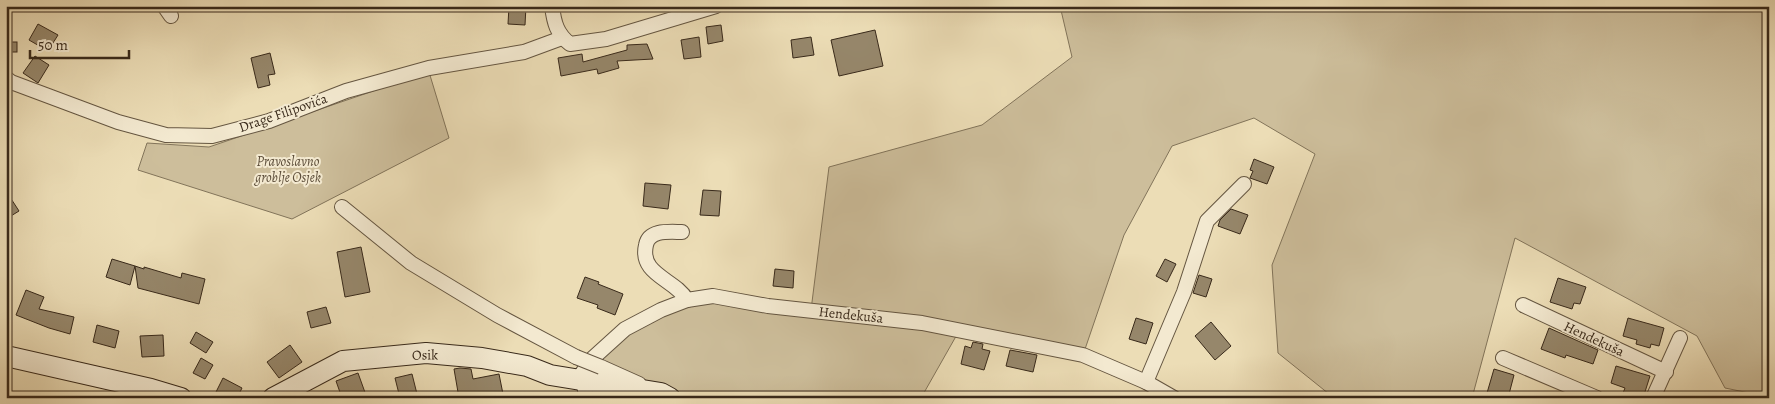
<svg xmlns="http://www.w3.org/2000/svg" width="1775" height="404" font-family="Alegreya,serif">
<style>
.green{fill:#cdbe9b;stroke:#82745a}
.building{fill:#96876b;stroke:#38291a}
.lines{fill:none;stroke-linecap:round;stroke-linejoin:round}
.street-casing{stroke:#655641;stroke-width:16}
.secondary-casing{stroke:#38291a;stroke-width:22}
.street{stroke:#f3e9d0;stroke-width:14}
.secondary{stroke:#f3e9d0;stroke-width:20}
.street-bridge-casing{stroke:#655641;stroke-width:16;stroke-linecap:butt}
.street-bridge{stroke:#f3e9d0;stroke-width:14}
.labels{text-anchor:middle;dominant-baseline:central;stroke-width:4;stroke-linejoin:round;paint-order:stroke}
.street-label{font-size:14px;fill:#38291a;stroke:#f3e9d0}
.park-label{font-size:14px;font-style:italic;fill:#5d4e3a;stroke:#f3e9d0}
</style>
<rect width="100%" height="100%" fill="#ecddb6"/>
<filter id="stains"><feTurbulence type="fractalNoise" baseFrequency=".004" numOctaves="4"/><feColorMatrix values="0 0 0 0 .2 0 0 0 0 .09 0 0 0 0 .02 0 0 0 .5 -.17"/></filter>
<radialGradient id="worn" r=".72"><stop offset=".6" stop-color="#630" stop-opacity="0"/><stop offset="1" stop-color="#630" stop-opacity=".3"/></radialGradient>
<g class="green">
<path d="M1060 6H1769V397L1725 388 1697 336 1515 238 1472 398H1334L1278 353 1272 265 1315 154 1254 118 1172 146 1124 235 1083 355 959 331 921 398H657L593 358 625 329 687 300 811 310 829 167 982 125 1072 57Z"/>
<path d="M429 72 449 138 292 219 138 170 147 143 209 147Z"/>
</g>
<g class="building">
<path d="M509 6H526L525 25 508 24Z"/>
<path d="M38 24 58 35 48 51 29 40Z"/>
<path d="M721 25 723 41 708 44 706 27Z"/>
<path d="M875 30 883 66 839 76 831 40Z"/>
<path d="M699 37 701 57 684 59 681 40Z"/>
<path d="M811 37 814 55 793 58 791 40Z"/>
<rect x="6" y="42" width="11" height="10"/>
<path d="M647 44 653 59 617 61 619 68 598 74 597 69 561 76 558 58 582 54 583 62 627 50V45Z"/>
<path d="M270 53 275 74 268 75 270 85 258 88 251 58Z"/>
<path d="M35 56 49 65 38 83 23 73Z"/>
<path d="M1254 159 1274 167 1267 184 1250 178 1253 171 1250 170Z"/>
<path d="M645 183 671 185 668 209 643 206Z"/>
<path d="M703 190 721 191 719 216 700 215Z"/>
<path d="M6 191 19 211 6 219Z"/>
<path d="M1231 209 1248 215 1240 234 1218 226 1220 220Z"/>
<path d="M361 247 370 292 345 297 337 252Z"/>
<path d="M112 259 135 266 130 285 106 277Z"/>
<path d="M1165 259 1176 264 1167 282 1156 276Z"/>
<path d="M135 266 144 269V267L181 278 182 273 205 279 199 304 138 288Z"/>
<path d="M775 269 794 271 793 288 773 286Z"/>
<path d="M1199 275 1212 279 1206 297 1193 293Z"/>
<path d="M585 277 599 282 598 284 623 294 615 315 597 308 598 305 577 298Z"/>
<path d="M1558 278 1586 287 1580 304 1574 303 1572 309 1550 302Z"/>
<path d="M26 290 44 297 39 309 74 317 70 334 49 328 16 315Z"/>
<path d="M326 307 331 323 311 328 307 312Z"/>
<path d="M1136 318 1153 323 1146 344 1129 339Z"/>
<path d="M1628 318 1664 328 1659 346 1651 344 1650 348 1636 344 1637 340 1623 336Z"/>
<path d="M1211 322 1231 346 1215 360 1195 336Z"/>
<path d="M97 325 119 331 115 348 93 342Z"/>
<path d="M1549 328 1598 350 1593 364 1566 355 1565 358 1541 349Z"/>
<path d="M196 332 213 342 206 353 190 343Z"/>
<path d="M163 335 164 356 142 357 140 336Z"/>
<path d="M973 342 983 344 982 349 990 351 984 370 961 364 965 346 971 348Z"/>
<path d="M290 345 302 362 279 378 267 362Z"/>
<path d="M1010 350 1037 355 1033 372 1006 366Z"/>
<path d="M201 358 213 365 205 379 193 373Z"/>
<path d="M1616 366 1650 376 1644 395 1638 393 1637 397 1623 393 1625 388 1611 383Z"/>
<path d="M460 368 471 369 473 379 499 374 503 394 486 398 485 393 459 398 454 369Z"/>
<path d="M1494 369 1514 375 1508 398 1487 393Z"/>
<path d="M358 373 367 398H342L336 381Z"/>
<path d="M412 374 417 394 400 398 395 378Z"/>
<path d="M223 378 242 388 237 398H226L216 392Z"/>
</g>
<g class="lines">
<defs>
<g id="street">
<path d="M164 6 171 16"/>
<path d="M552 6C554 23 557 34 570 44L606 39 716 6"/>
<path d="M6 78 11 82 118 122 166 135 212 136 269 121 346 91 429 68 524 52 562 38"/>
<path d="M342 207 411 263 497 315 576 357"/>
<path d="M682 232C671 232 649 229 646 245 639 275 675 279 687 300"/>
<path d="M1523 305 1666 372"/>
<path d="M1503 358 1597 398"/>
<path d="M601 367 639 384"/>
<path d="M577 380 593 358 625 329 661 310 687 300 713 296 768 306 922 323 1083 355 1146 382 1174 398"/>
<path d="M583 382 587 398"/>
<path d="M1146 382 1184 292 1207 221 1244 184"/>
<path d="M1653 398 1680 338"/>
</g>
<g id="secondary">
<path d="M6 356 151 389 181 398"/>
<path d="M273 398 343 361 426 353 482 358 527 366 550 375 661 393 670 398"/>
</g>
</defs>
<use href="#street" class="street-casing"/>
<use href="#secondary" class="secondary-casing"/>
<use href="#street" class="street"/>
<use href="#secondary" class="secondary"/>
<defs>
<path id="street-bridge" d="M576 357 601 367"/>
</defs>
<use href="#street-bridge" class="street-bridge-casing"/>
<use href="#street-bridge" class="street-bridge"/>
</g>
<g class="labels">
<g class="street-label">
<text transform="translate(283 113) rotate(-19)">Drage Filipovića</text>
<text transform="translate(851 315) rotate(6)">Hendekuša</text>
<text transform="translate(1594 339) rotate(25)">Hendekuša</text>
<text transform="translate(425 355) rotate(-1)">Osik</text>
</g>
<g class="park-label">
<text x="288" y="161">Pravoslavno<tspan x="288" dy="16">groblje Osjek</tspan></text>
</g>
</g>
<rect width="1775" height="404" fill="none" stroke="#ecddb6" stroke-width="25"/>
<rect x="8" y="8" width="1760" height="389" fill="none" stroke="#38291a" stroke-width="2.5"/>
<rect x="12" y="12" width="1750" height="379" fill="none" stroke="#38291a"/>
<path d="M30 50v8h99v-8" fill="none" stroke="#38291a" stroke-width="2.5"/>
<text x="38" y="50" font-size="15" fill="#38291a" stroke="#f3e9d0" stroke-width="4" paint-order="stroke">50 m</text>
<rect width="100%" height="100%" filter="url(#stains)"/>
<rect width="100%" height="100%" fill="url(#worn)"/>
</svg>
